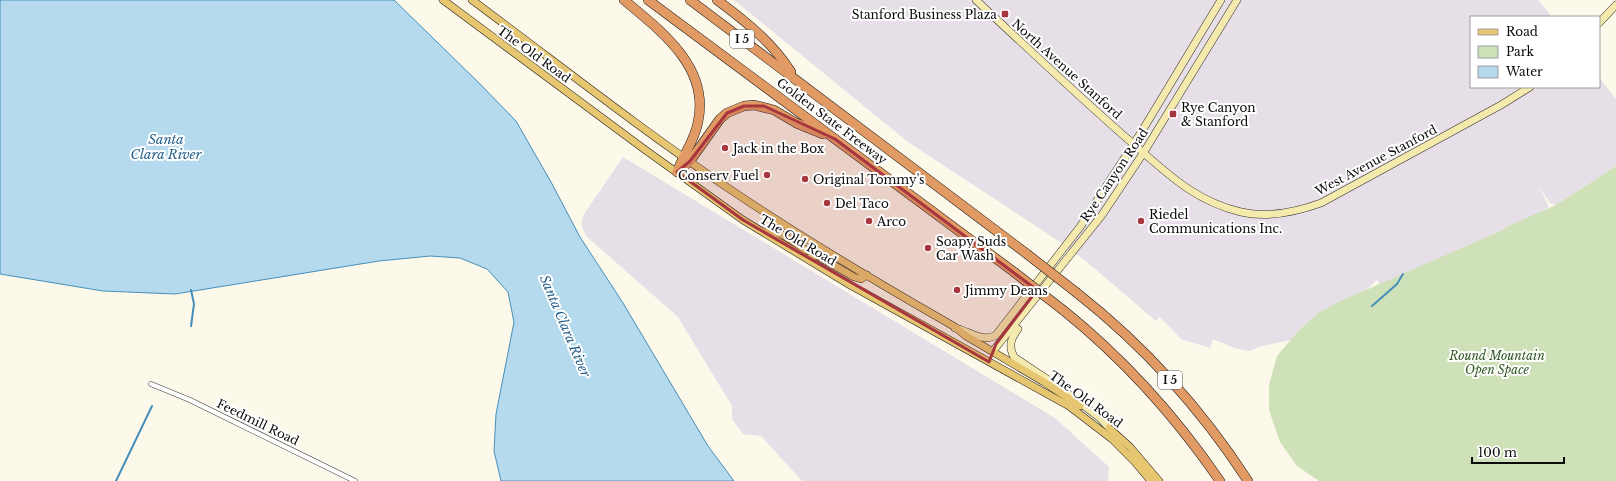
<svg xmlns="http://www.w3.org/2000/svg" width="1616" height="481" font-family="'Libre Baskerville',serif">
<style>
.industrial{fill:#e7dfe8}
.green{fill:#cfe1b9}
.water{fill:#b5d9ed;stroke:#468fba}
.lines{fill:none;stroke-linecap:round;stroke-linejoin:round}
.stream{stroke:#468fba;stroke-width:2}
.street-casing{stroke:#3d3d3d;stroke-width:5.5}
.secondary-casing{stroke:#2c2c2c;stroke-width:8}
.primary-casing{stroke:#1b1b1b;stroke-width:8}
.highway-casing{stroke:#1b1b1b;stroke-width:10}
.street{stroke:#fff;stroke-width:4.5}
.secondary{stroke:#f4eaad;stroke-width:7}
.primary{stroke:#e6c670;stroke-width:7}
.highway{stroke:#e19a64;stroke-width:9}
.highway-bridge-casing{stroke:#1b1b1b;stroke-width:10;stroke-linecap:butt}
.highway-bridge{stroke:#e19a64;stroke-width:9}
.marked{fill:#a7363e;fill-opacity:0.2;stroke:#a7363e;stroke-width:3;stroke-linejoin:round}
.poi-dot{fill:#a7363e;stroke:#fff;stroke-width:1.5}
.labels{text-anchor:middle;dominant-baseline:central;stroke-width:4;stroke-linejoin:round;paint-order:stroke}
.shield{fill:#fff;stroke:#545454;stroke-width:1}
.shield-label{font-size:11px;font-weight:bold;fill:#0a0a0a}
.poi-label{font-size:12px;fill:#0a0a0a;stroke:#fff;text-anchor:start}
.street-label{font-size:12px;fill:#0a0a0a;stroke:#fff}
.park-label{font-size:12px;font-style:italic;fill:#305824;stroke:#fff}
.water-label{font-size:13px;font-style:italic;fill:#25608a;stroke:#fff}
</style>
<rect width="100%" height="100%" fill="#fcf8ea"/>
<g class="industrial">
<path d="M734 0H1538L1552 17H1471V87H1599V77L1616 99V166L1556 205 1550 203 1539 187 1549 207 1535 215 1508 226 1503 230 1409 272 1380 284 1377 280 1366 290 1318 313 1299 330 1291 340 1262 346 1249 351 1237 349 1213 339 1210 348 1181 339 1161 318 1159 317 1156 321 1087 262 1057 240 908 142Z"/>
<path d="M623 157 1055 418 1109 467 1108 481H802L761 436 743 434 732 419V406L678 317 586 236 582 227V219L586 211Z"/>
</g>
<path class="green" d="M1616 166V481H1319L1297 466 1280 442 1269 410V385L1277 356 1299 330 1318 313 1336 303 1503 230 1508 226 1556 205Z"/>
<path class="water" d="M0 0H394L479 83 516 121 551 182 580 237 623 303 708 446 734 481H501L494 451 496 414 514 322 508 292 487 269 460 258 430 256 379 261 175 294 103 291 0 274Z"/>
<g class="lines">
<g class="stream">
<path d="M191 290 194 304 191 326"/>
<path d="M1372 306 1397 284 1403 274"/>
<path d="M116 481 152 406"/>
</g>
<defs>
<path id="street" d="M151 384 190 400 355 481"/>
<g id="secondary">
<path d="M976 0C1025 46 1073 91 1123 135 1161 167 1190 200 1241 212 1267 218 1296 212 1321 203L1501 105 1530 87"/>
<path d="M1599 23 1616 5"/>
<path d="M955 328C968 331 984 343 996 335L1080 227 1142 131 1221 0"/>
<path d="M1018 329C1011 338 1008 346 1014 357L1062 389 1100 418 1109 428"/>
<path d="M993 351 1102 215 1144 152 1237 0"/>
</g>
<g id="primary">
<path d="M443 0 644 149 743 220 850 285 1069 406 1112 439 1134 461 1151 481"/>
<path d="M472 0C557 63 640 129 728 188 802 238 878 283 955 327L966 336 1044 382 1080 406"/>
<path d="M764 232C780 229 793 242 806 250L810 251 819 247"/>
<path d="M808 259 813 256H818L854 277 861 279 867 275"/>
<path d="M1109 428 1130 447 1159 481"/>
</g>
<g id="highway">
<path d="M624 0C661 31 710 67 698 122 695 140 683 155 677 172"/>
<path d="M648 0 1014 272"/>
<path d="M690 0 1027 254"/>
<path d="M717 0C744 20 773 43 791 72"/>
<path d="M678 171 690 161 720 119 727 113 744 106 754 105 774 110 796 123 823 134"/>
<path d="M1077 293C1143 345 1202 410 1248 481"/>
<path d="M1063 310C1124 359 1176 417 1220 481"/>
</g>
</defs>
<use href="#street" class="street-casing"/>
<use href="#secondary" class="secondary-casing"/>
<use href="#primary" class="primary-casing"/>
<use href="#highway" class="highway-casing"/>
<use href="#street" class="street"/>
<use href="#secondary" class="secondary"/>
<use href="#primary" class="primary"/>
<use href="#highway" class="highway"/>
<defs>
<g id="highway-bridge">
<path d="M1027 254 1077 293"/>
<path d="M1014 272 1063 310"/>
</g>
</defs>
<use href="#highway-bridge" class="highway-bridge-casing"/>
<use href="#highway-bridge" class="highway-bridge"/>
</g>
<path class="marked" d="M744 106H764L835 139 1037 290 996 344 989 362 743 220 677 172 690 161 727 113Z"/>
<g class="poi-dot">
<rect x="1001" y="10" width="8" height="8" rx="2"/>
<rect x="1169" y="110" width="8" height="8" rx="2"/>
<circle cx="725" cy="148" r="4"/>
<circle cx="767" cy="175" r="4"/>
<circle cx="805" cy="179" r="4"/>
<circle cx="827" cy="203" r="4"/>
<circle cx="869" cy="221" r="4"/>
<circle cx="1141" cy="221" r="4"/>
<circle cx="928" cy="248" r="4"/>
<circle cx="957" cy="290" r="4"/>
</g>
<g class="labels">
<g class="shield">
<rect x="730" y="30" width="24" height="18" rx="3"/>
<rect x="1158" y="371" width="24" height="18" rx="3"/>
</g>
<g class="shield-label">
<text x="742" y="39">I 5</text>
<text x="1170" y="380">I 5</text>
</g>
<g class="poi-label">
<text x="997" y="14" text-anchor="end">Stanford Business Plaza</text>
<text x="1181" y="107">Rye Canyon<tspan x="1181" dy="14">&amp; Stanford</tspan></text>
<text x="733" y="148">Jack in the Box</text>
<text x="759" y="175" text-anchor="end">Conserv Fuel</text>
<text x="813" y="179">Original Tommy's</text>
<text x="835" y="203">Del Taco</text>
<text x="1149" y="214">Riedel<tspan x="1149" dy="14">Communications Inc.</tspan></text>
<text x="877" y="221">Arco</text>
<text x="936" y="241">Soapy Suds<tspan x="936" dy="14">Car Wash</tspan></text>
<text x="965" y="290">Jimmy Deans</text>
</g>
<g class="street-label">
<text transform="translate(534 54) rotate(36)">The Old Road</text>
<text transform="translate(1067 69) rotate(42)">North Avenue Stanford</text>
<text transform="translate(832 121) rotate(37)">Golden State Freeway</text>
<text transform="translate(1376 160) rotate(-28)">West Avenue Stanford</text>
<text transform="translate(1114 175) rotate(-56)">Rye Canyon Road</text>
<text transform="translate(798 240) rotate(31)">The Old Road</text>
<text transform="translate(1086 399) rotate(36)">The Old Road</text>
<text transform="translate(258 422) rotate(26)">Feedmill Road</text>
</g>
<g class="park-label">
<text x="1497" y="355">Round Mountain<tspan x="1497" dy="14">Open Space</tspan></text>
</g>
<g class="water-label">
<text x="166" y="139">Santa<tspan x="166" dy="15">Clara River</tspan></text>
<text transform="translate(565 326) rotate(67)">Santa Clara River</text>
</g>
</g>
<rect x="1470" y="16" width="130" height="72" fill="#ffffff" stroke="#9d9d9d"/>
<rect x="1478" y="29" width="20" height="6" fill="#e6c670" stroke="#9d9d9d"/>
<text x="1506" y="36" font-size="12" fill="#0a0a0a">Road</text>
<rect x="1478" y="46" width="20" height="12" fill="#cfe1b9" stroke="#9d9d9d"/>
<text x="1506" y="56" font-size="12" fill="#0a0a0a">Park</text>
<rect x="1478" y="66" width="20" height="12" fill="#b5d9ed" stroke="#9d9d9d"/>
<text x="1506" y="76" font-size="12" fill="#0a0a0a">Water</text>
<path d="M1472 457v6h92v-6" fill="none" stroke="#0a0a0a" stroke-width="2"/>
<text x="1478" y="457" font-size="12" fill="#0a0a0a" stroke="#ffffff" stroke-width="3" paint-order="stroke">100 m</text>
</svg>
